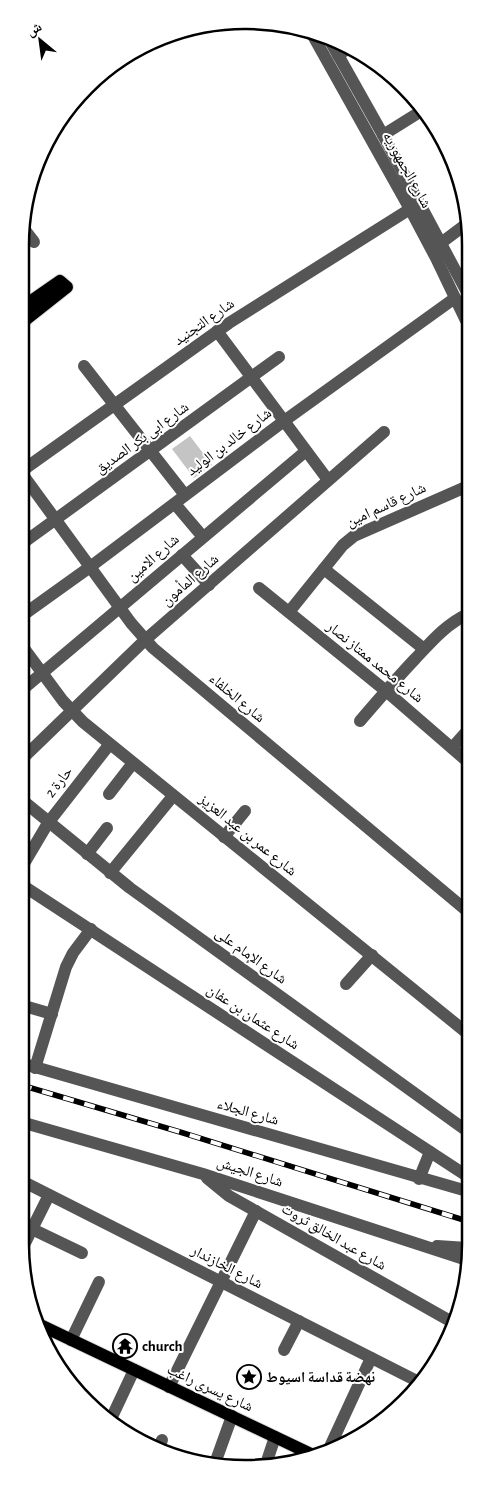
<svg xmlns="http://www.w3.org/2000/svg" width="491" height="1489" font-family="'Alegreya Sans','Noto Naskh Arabic',sans-serif">
<style>
.building{fill:#c4c4c4}
.lines{fill:none;stroke-linecap:round;stroke-linejoin:round}
.major-casing{stroke:#dbdbdb;stroke-width:14}
.minor{stroke:#555;stroke-width:12}
.major{stroke:#000;stroke-width:12}
.rail-casing{stroke:#000;stroke-width:5.5}
.rail{stroke:#fff;stroke-width:4;stroke-dasharray:11;stroke-linecap:butt}
.labels{text-anchor:middle;dominant-baseline:central;stroke-width:4;stroke-linejoin:round;paint-order:stroke}
.street-label{font-size:15px;fill:#000;stroke:#fff}
.poi-label{font-size:15px;font-weight:bold;fill:#000;stroke:#fff;text-anchor:start}
.rim{fill:none;stroke:#000;stroke-width:2.5}
</style>
<rect width="100%" height="100%" fill="#fff"/>
<path class="building" d="M190 436 212 465 194 478 172 449Z"/>
<g class="lines">
<defs>
<g id="major">
<path d="M24 321 67 287 60 281 24 306"/>
<path d="M36 1323 315 1456"/>
</g>
</defs>
<use href="#major" class="major-casing"/>
<g class="minor">
<path d="M311 32 410 209 436 258 469 327"/>
<path d="M329 39 383 135 469 296"/>
<path d="M338 55 351 47"/>
<path d="M383 135 423 110"/>
<path d="M24 229 34 242"/>
<path d="M441 243 469 222"/>
<path d="M217 331 328 480"/>
<path d="M84 366 185 495"/>
<path d="M23 470 229 323 410 209"/>
<path d="M23 475 131 623 153 648 467 911"/>
<path d="M175 504 203 537"/>
<path d="M23 543 279 357"/>
<path d="M182 555 209 585"/>
<path d="M324 569 424 649"/>
<path d="M259 588 386 691 468 762"/>
<path d="M289 612 343 545 354 536 468 486"/>
<path d="M23 615 90 567 284 421 455 298"/>
<path d="M23 647 63 701 83 722 467 1033"/>
<path d="M22 690 306 451"/>
<path d="M360 721C378 700 396 679 415 659 431 642 446 624 468 614"/>
<path d="M452 748 468 730"/>
<path d="M22 759 145 640 384 432"/>
<path d="M109 794 133 763"/>
<path d="M22 800 130 888 467 1131"/>
<path d="M224 837 245 811"/>
<path d="M87 854 107 828"/>
<path d="M22 867 48 823 109 745"/>
<path d="M110 873 173 796"/>
<path d="M22 885 467 1176"/>
<path d="M346 984 372 955"/>
<path d="M21 1005 52 1014"/>
<path d="M21 1063 467 1191"/>
<path d="M35 1068 66 967 73 953 91 929"/>
<path d="M21 1122 203 1174 467 1260"/>
<path d="M207 1178 229 1196 452 1322"/>
<path d="M419 1179 430 1152"/>
<path d="M20 1180 419 1382"/>
<path d="M32 1229 82 1253"/>
<path d="M437 1246 467 1248"/>
<path d="M21 1251 49 1195"/>
<path d="M71 1340 99 1282"/>
<path d="M284 1350 299 1321"/>
<path d="M169 1387 256 1211"/>
<path d="M111 1419 134 1370"/>
<path d="M158 1449 162 1440"/>
<path d="M328 1451 371 1358"/>
<path d="M266 1464 275 1437"/>
<path d="M214 1466 232 1416"/>
</g>
<use href="#major" class="major"/>
<defs>
<path id="rail" d="M21 1085 180 1132 467 1221"/>
</defs>
<use href="#rail" class="rail-casing"/>
<use href="#rail" class="rail"/>
</g>
<defs>
<symbol id="temple-ring" viewBox="-11 -11 22 22"><circle r="9.5" fill="#fff" stroke="#000" stroke-width="1.5"/><path d="M0-6L5-2H3V0L6.5 2.5H4V6H1.5V3h-3V6H-4V2.5H-6.5L-3 0V-2H-5Z" fill="#000"/></symbol>
<symbol id="sight-ring" viewBox="-11 -11 22 22"><circle r="9.5" fill="#fff" stroke="#000" stroke-width="1.5"/><path d="M0-6L1.8-2.2L6-1.7L2.9 1.2L3.7 5.4L0 3.3L-3.7 5.4L-2.9 1.2L-6-1.7L-1.8-2.2Z" fill="#000"/></symbol>
</defs>
<g fill-rule="evenodd">
<use href="#temple-ring" x="111" y="1332" width="28" height="28"/>
<use href="#sight-ring" x="235" y="1363" width="28" height="28"/>
</g>
<g class="labels">
<g class="street-label">
<text transform="translate(407 170) rotate(61)">شارع الجمهوريه</text>
<text transform="translate(204 322) rotate(-35)">شارع التجنيد</text>
<text transform="translate(142 438) rotate(-36)">شارع ابى بكر الصديق</text>
<text transform="translate(229 442) rotate(-37)">شارع خالد بن الوليد</text>
<text transform="translate(386 505) rotate(-25)">شارع قاسم امين</text>
<text transform="translate(153 558) rotate(-41)">شارع الامين</text>
<text transform="translate(190 580) rotate(-41)">شارع المأمون</text>
<text transform="translate(375 662) rotate(39)">شارع محمد ممتاز نصار</text>
<text transform="translate(237 698) rotate(40)">شارع الخلفاء</text>
<text transform="translate(59 782) rotate(-52)">حارة 2</text>
<text transform="translate(248 835) rotate(39)">شارع عمر بن عبد العزيز</text>
<text transform="translate(251 956) rotate(36)">شارع الإمام على</text>
<text transform="translate(253 1017) rotate(33)">شارع عثمان بن عفان</text>
<text transform="translate(248 1112) rotate(16)">شارع الجلاء</text>
<text transform="translate(250 1172) rotate(18)">شارع الجيش</text>
<text transform="translate(334 1237) rotate(30)">شارع عبد الخالق ثروت</text>
<text transform="translate(227 1267) rotate(27)">شارع الخازندار</text>
<text transform="translate(210 1388) rotate(25)">شارع يسرى راغب</text>
</g>
<g class="poi-label">
<text x="142" y="1346">church</text>
<text x="266" y="1377">نهضة قداسة اسيوط</text>
</g>
</g>
<path d="M0 0H491V1489H0ZM245 29H246A216 216 0 0 1 462 245V1244A216 216 0 0 1 246 1460H245A216 216 0 0 1 29 1244V245A216 216 0 0 1 245 29Z" fill="#fff" fill-rule="evenodd"/>
<path class="rim" d="M245 29H246A216 216 0 0 1 462 245V1244A216 216 0 0 1 246 1460H245A216 216 0 0 1 29 1244V245A216 216 0 0 1 245 29Z"/>
<g transform="translate(40 40) rotate(331)" stroke="#ffffff" stroke-width="4" paint-order="stroke">
<path d="M0-4L9 19L0 12L-9 19Z" fill="#000000"/>
<text y="-8" font-size="14" font-weight="bold" text-anchor="middle" fill="#000000">ش</text>
</g>
</svg>
